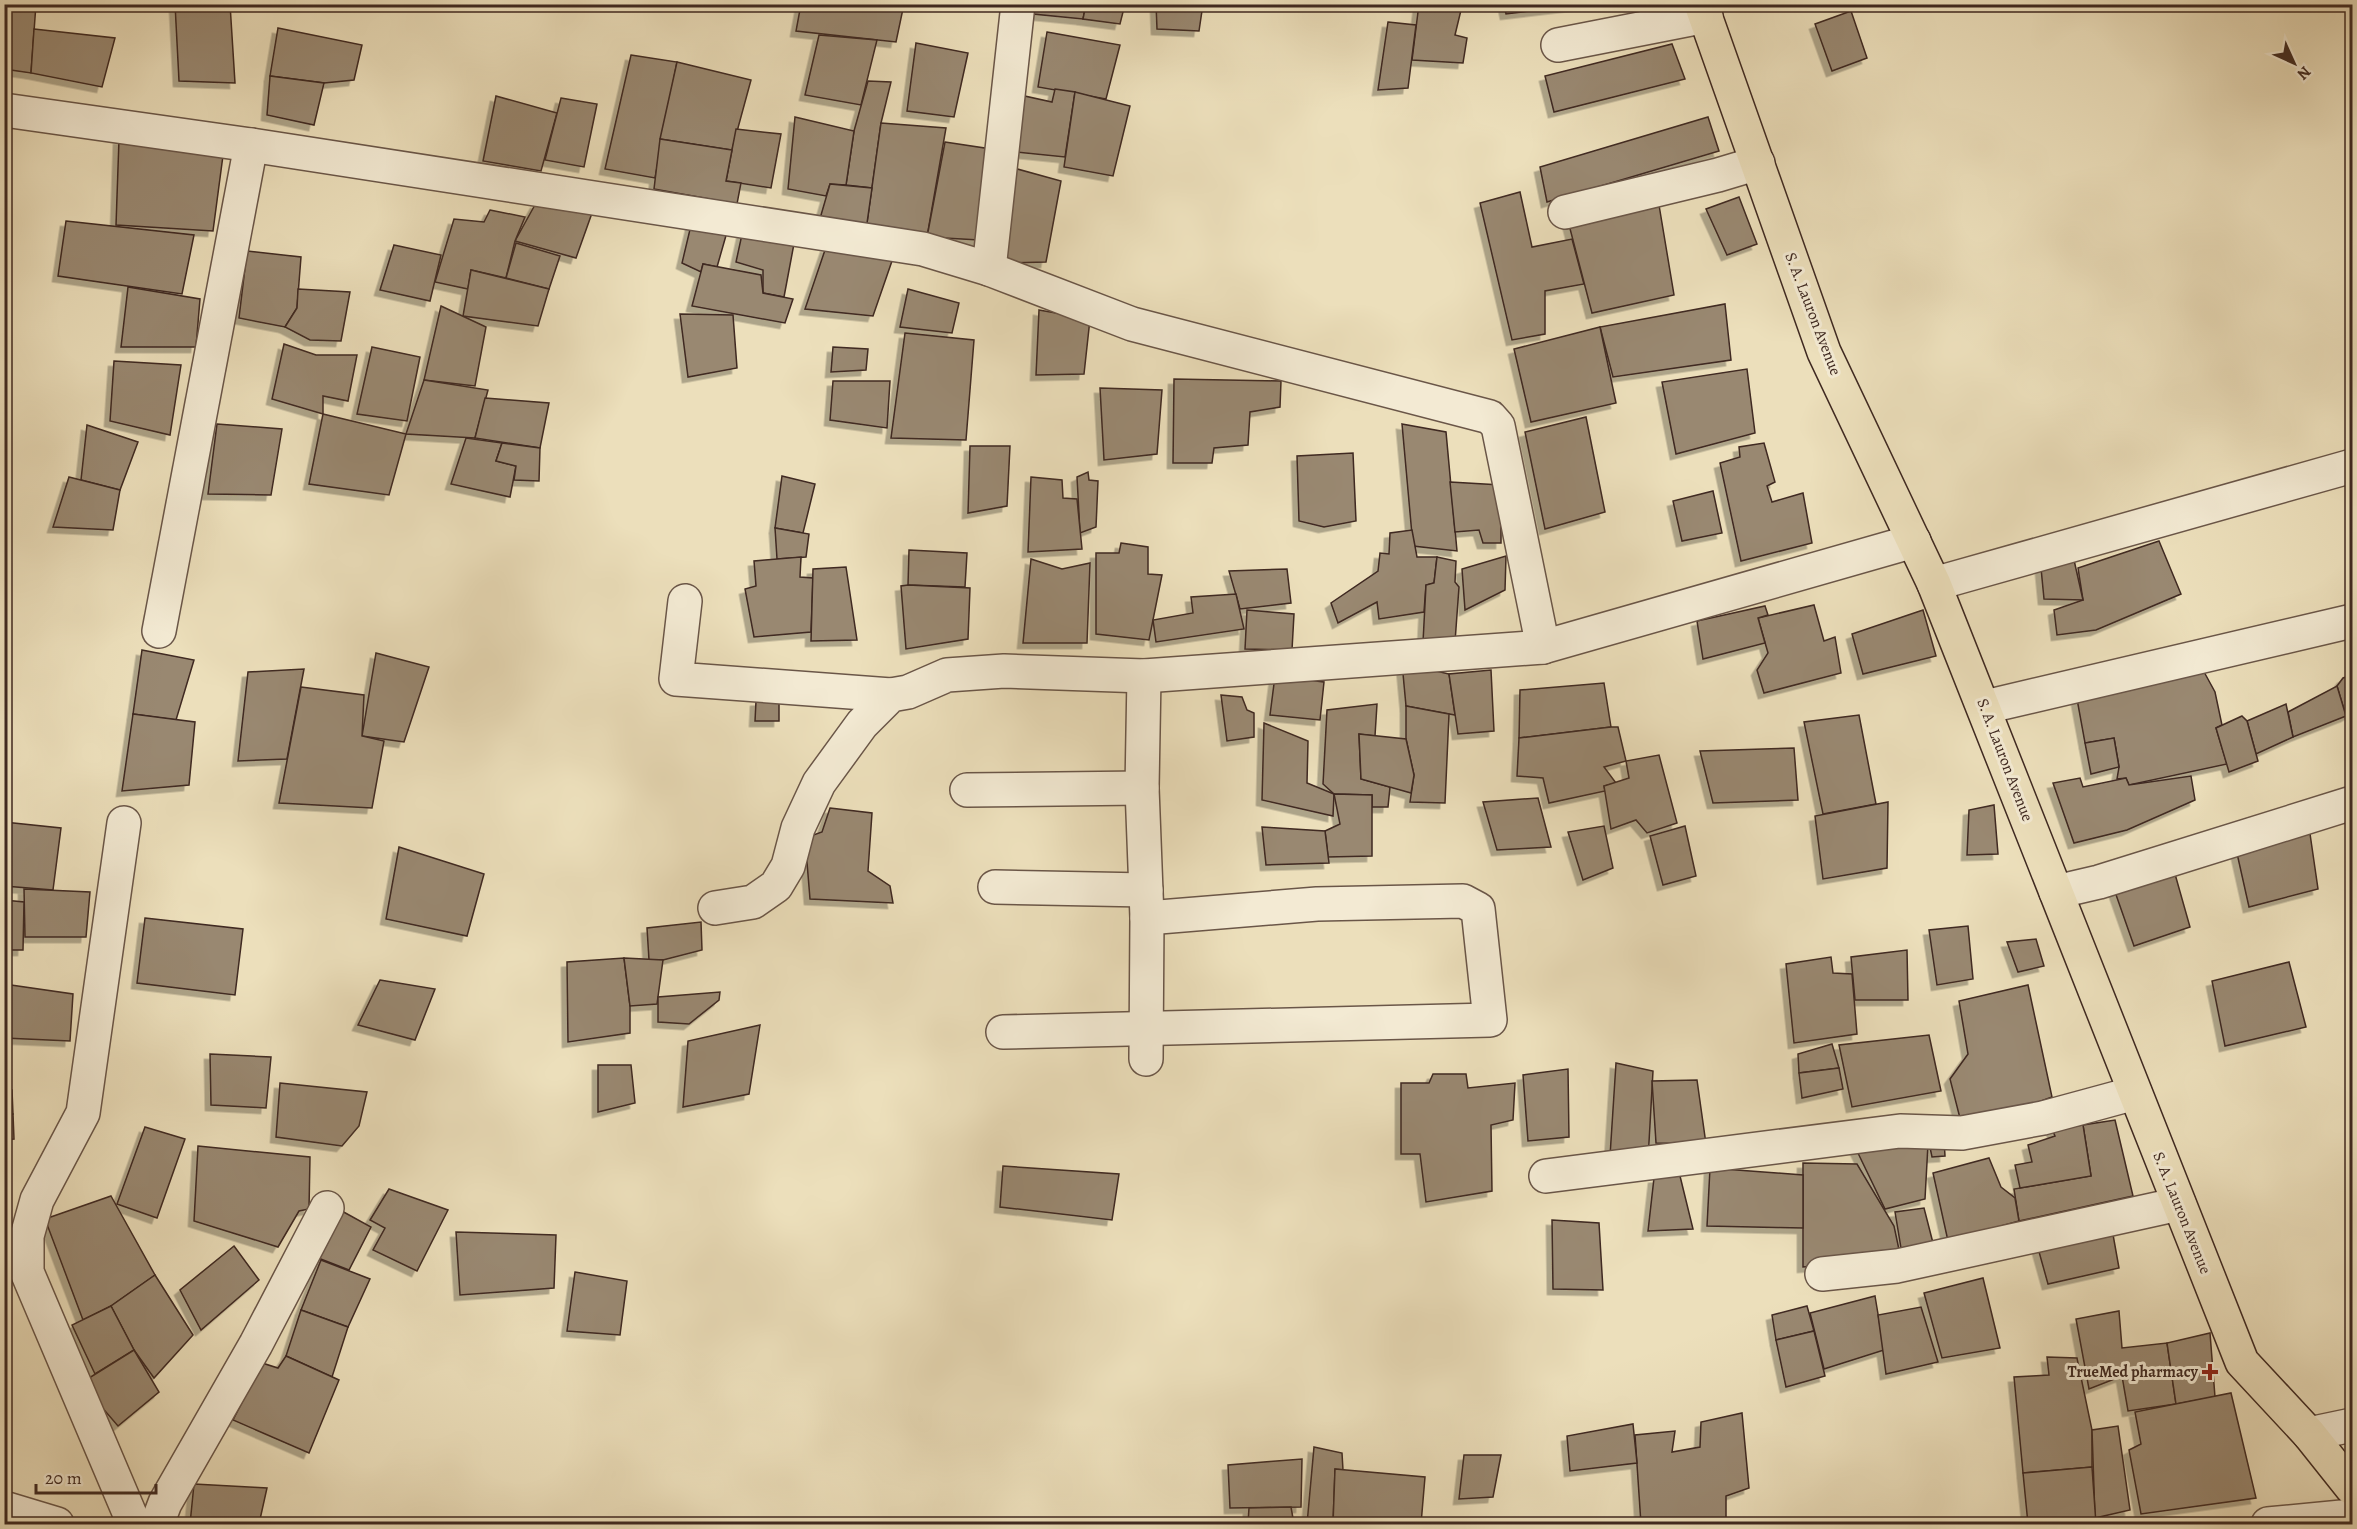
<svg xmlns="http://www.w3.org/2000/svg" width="2357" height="1529" font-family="Alegreya,serif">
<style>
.building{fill:#998871;stroke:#3f2921;stroke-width:1.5;filter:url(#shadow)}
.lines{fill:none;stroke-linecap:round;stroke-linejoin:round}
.minor-casing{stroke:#6a5648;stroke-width:36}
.highway-casing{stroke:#3f2921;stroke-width:36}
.minor{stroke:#f3ead3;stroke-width:33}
.highway{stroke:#ecdfbb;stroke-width:33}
.poi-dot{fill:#8f2418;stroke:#f3ead3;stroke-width:2}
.labels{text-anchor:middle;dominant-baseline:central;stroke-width:6;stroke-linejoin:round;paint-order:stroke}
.street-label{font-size:16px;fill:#3f2921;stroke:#f3ead3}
.poi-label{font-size:16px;font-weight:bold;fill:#3f2921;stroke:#f3ead3;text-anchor:end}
</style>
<defs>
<filter id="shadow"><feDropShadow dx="-5.5" dy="5.5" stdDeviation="0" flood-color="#0004"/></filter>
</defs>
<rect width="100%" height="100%" fill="#ecdfbb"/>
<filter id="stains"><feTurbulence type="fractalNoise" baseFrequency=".00333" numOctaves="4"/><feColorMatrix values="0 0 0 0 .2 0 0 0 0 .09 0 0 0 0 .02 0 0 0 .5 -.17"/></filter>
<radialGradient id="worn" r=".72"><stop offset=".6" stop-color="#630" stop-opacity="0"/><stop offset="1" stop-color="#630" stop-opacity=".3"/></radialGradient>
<g class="building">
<path d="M4 4H36L31 73 4 69Z"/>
<path d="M175 4H230L235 83 179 81Z"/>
<path d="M801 4H904L896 42 796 31Z"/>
<path d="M1034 4H1086L1083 19 1033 14Z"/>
<path d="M1086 4H1125L1120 24 1083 19Z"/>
<path d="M1156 4H1203L1199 31 1157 29Z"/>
<path d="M1419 4 1462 6 1455 35 1467 38 1463 63 1412 60Z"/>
<path d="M1504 4H1589L1506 14Z"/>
<path d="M1851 11 1867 58 1832 71 1815 24Z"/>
<path d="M1388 22 1416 25 1408 88 1378 90Z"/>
<path d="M278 28 362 45 354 80 324 83 270 76Z"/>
<path d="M34 29 115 38 102 87 31 73Z"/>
<path d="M1047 32 1120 45 1106 99 1038 87Z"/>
<path d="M819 35 877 40 861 105 805 95Z"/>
<path d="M916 43 968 53 954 117 907 111Z"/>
<path d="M1672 44 1685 79 1554 112 1545 76Z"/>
<path d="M631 55 677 62 655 178 605 169Z"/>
<path d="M677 62 751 80 732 150 660 139Z"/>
<path d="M270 76 324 83 314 125 267 115Z"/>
<path d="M868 81 891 82 881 123 872 188 846 185 854 131Z"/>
<path d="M1055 89 1075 92 1065 157 1015 152 1020 95 1052 102Z"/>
<path d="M1075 92 1130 106 1113 176 1064 167Z"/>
<path d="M496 96 557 113 541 171 483 161Z"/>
<path d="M561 98 597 104 584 167 545 160Z"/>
<path d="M795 117 854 131 846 185 830 184 826 196 788 189Z"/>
<path d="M1708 117 1719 151 1547 202 1540 167Z"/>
<path d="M881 123 946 128 927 237 866 230Z"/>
<path d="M736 129 781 134 771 188 726 181Z"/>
<path d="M119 139 224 148 213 231 116 225Z"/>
<path d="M660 139 732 150 726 181 741 183 737 204 654 189Z"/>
<path d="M945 142 991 149 979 240 927 237Z"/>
<path d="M1010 167 1061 181 1046 262 999 263Z"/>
<path d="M830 184 872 188 866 230 819 222Z"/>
<path d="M1520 192 1532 247 1572 239 1584 284 1545 291V334L1512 340 1480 203Z"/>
<path d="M1739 197 1757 244 1727 255 1706 209Z"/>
<path d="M1658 199 1674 295 1592 313 1568 221Z"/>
<path d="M536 203 592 213 576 258 515 241Z"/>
<path d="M490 210 525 217 515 241 506 278 471 270 468 289 435 282 454 219 484 222Z"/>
<path d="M66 221 194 235 182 294 58 276Z"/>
<path d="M692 221 727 232 717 267 703 264 701 272 682 263Z"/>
<path d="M744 225 796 233 784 297 763 293V270L736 262Z"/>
<path d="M516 243 560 256 549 289 506 278Z"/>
<path d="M394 245 441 255 430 301 380 290Z"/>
<path d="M826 247 893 258 873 316 805 309Z"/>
<path d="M247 251 301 257 297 308 285 327 239 318Z"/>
<path d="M703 264 761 275 763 293 793 299 785 323 692 306Z"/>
<path d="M471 270 549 289 538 326 463 316Z"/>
<path d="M128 287 200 299 196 347H121Z"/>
<path d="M298 289 350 292 341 341 310 340 285 327 297 308Z"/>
<path d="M908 289 959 303 952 333 900 327Z"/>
<path d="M1725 304 1731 360 1613 377 1600 327Z"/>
<path d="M441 306 486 327 475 386 424 380Z"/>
<path d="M1039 310 1090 319 1084 374 1036 375Z"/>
<path d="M680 314 733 315 737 368 688 377Z"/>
<path d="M1600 327 1616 403 1531 422 1514 349Z"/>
<path d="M905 333 974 340 966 440 891 438Z"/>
<path d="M284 344 316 355H357L348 401 323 396V414L272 399Z"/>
<path d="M372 347 420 357 407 421 357 414Z"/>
<path d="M833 347 868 349 866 370 831 372Z"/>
<path d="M114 361 181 365 170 435 110 421Z"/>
<path d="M1747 369 1755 433 1676 454 1662 382Z"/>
<path d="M1174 379 1281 381 1280 407 1250 412 1248 445 1214 448 1212 463H1173Z"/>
<path d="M424 380 488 390 475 438 406 434Z"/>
<path d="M833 381H890L887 428 830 420Z"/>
<path d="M1100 388 1162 390 1157 454 1104 460Z"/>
<path d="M485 398 549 403 540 448 475 438Z"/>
<path d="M323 414 406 434 389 495 309 484Z"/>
<path d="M1586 417 1605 512 1545 529 1525 432Z"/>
<path d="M217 424 282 429 271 495 208 494Z"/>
<path d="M1402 424 1446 432 1457 551 1413 546Z"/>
<path d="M87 425 138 442 120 490 81 480Z"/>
<path d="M466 438 502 443 496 461 516 466 510 497 451 484Z"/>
<path d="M502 443 540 448 539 481 514 480 516 466 496 461Z"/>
<path d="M1764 443 1775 482 1767 486 1772 502 1803 493 1812 543 1741 561 1720 463 1740 457 1739 447Z"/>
<path d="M970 446H1010L1007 506 968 513Z"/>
<path d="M1353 453 1356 521 1324 527 1299 521 1297 456Z"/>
<path d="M1088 472 1089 480 1098 481 1096 527 1080 533 1077 477Z"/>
<path d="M782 476 815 484 803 533 775 528Z"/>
<path d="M69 477 120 490 113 530 53 527Z"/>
<path d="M1031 477 1062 480 1063 498 1077 499 1082 549 1028 552Z"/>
<path d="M1450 482 1501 485V543H1483L1479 530 1455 532Z"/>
<path d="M1713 491 1722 533 1682 541 1673 501Z"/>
<path d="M775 528 809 534 806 557 777 559Z"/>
<path d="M1412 530 1417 557H1437L1434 583 1426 585 1424 612 1379 619 1377 602 1338 623 1331 603 1378 571 1380 553 1389 554 1390 533Z"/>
<path d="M2159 541 2181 594 2096 630 2057 635 2054 610 2083 600 2078 568Z"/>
<path d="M1121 543 1148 547V574L1162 575 1149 640 1096 634V553H1119Z"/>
<path d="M909 550 967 553 965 587 908 585Z"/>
<path d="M1506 556 1505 590 1465 610 1462 569Z"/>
<path d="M801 557 800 577 813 578 811 632 754 637 745 589 756 586 754 561Z"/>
<path d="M1437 557 1456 561 1455 582 1459 587 1455 642H1423L1426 585 1434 583Z"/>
<path d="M1031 559 1062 569 1090 563 1087 643H1023Z"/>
<path d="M2074 560 2083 600 2044 599 2041 568Z"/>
<path d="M846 567 857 640 811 641 813 569Z"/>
<path d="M1287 569 1291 603 1240 609 1229 571Z"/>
<path d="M908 585 970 588 968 639 906 649 901 586Z"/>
<path d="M1236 594 1244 629 1156 642 1153 620 1193 613 1191 597Z"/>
<path d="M1814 605 1824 641 1835 637 1841 673 1764 693 1757 670 1768 653 1758 618Z"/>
<path d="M1765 606 1768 615 1758 618 1765 643 1703 659 1697 621Z"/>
<path d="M1247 610 1294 614 1292 650 1245 649Z"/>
<path d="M1923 610 1936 656 1863 674 1852 634Z"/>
<path d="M142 650 194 660 176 720 133 714Z"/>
<path d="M376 653 429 667 404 742 362 736Z"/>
<path d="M1402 663 1449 674 1455 715 1406 706Z"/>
<path d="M304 669 287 759 238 761 248 672Z"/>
<path d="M1491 670 1494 731 1458 734 1449 674Z"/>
<path d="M2203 670 2215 692 2222 725 2216 728 2227 764 2129 785 2126 778 2117 779 2119 767 2114 738 2085 743 2077 699Z"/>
<path d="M2352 675V713L2346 716 2337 686 2343 678Z"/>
<path d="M1275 676 1324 682 1320 720 1270 715Z"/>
<path d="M1604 683 1611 727 1519 738 1520 690Z"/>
<path d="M2337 686 2346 716 2293 737 2288 712Z"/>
<path d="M301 687 364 695 362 736 384 741 372 808 279 803Z"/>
<path d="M1221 695 1242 697 1247 710 1254 713V737L1227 741Z"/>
<path d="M779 700V721H755L756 701Z"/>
<path d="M1377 704 1375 736 1359 734 1361 779 1390 787 1388 807H1372V795L1334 794 1323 784 1327 710Z"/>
<path d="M2286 704 2293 737 2256 754 2247 721Z"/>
<path d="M1406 706 1449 714 1445 803 1410 802 1414 775 1406 739Z"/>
<path d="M133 714 195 722 189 785 122 791Z"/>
<path d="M1859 715 1876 804 1823 814 1804 722Z"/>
<path d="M2242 716 2247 721 2258 761 2229 772 2216 728Z"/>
<path d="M1264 723 1308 741 1307 783 1334 794 1333 816 1262 800Z"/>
<path d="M1611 727H1618L1626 761 1604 767 1616 783 1604 786 1605 791 1549 803 1543 778 1517 776 1519 738Z"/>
<path d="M1359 734 1406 739 1414 775 1411 793 1361 779Z"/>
<path d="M2114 738 2119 767 2091 774 2085 743Z"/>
<path d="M1794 748 1798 800 1713 803 1700 751Z"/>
<path d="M1659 755 1677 823 1647 833 1636 820 1611 829 1604 786 1629 778 1626 761Z"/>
<path d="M2191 776 2195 800 2127 830 2074 843 2053 783 2080 778 2083 787 2126 778 2129 785Z"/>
<path d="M1334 794 1372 795V856L1328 857 1325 831 1340 824Z"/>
<path d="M1538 798 1551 847 1497 850 1483 802Z"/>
<path d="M1888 802 1887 868 1823 879 1815 816Z"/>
<path d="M1994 805 1998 854 1967 855 1969 810Z"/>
<path d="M830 808 872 813 868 871 890 886 893 903 810 899 805 838 822 832Z"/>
<path d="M2308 820 2318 889 2249 907 2236 849Z"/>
<path d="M4 822 61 828 53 890 4 886Z"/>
<path d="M1604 826 1613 868 1583 880 1568 832Z"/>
<path d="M1685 826 1696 876 1663 885 1650 836Z"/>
<path d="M1262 827 1325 831 1329 863 1266 865Z"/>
<path d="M399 847 484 874 467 936 386 919Z"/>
<path d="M2175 874 2190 927 2134 946 2114 889Z"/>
<path d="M24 889 90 892 86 937H25Z"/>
<path d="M4 900 24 902 23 950H4Z"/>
<path d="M145 918 243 929 235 995 137 983Z"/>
<path d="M701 922 702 950 663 960H649L647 928Z"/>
<path d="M1968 926 1973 979 1937 985 1929 930Z"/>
<path d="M2036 939 2044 966 2018 972 2007 942Z"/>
<path d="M1907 950 1908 1000H1855L1851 957Z"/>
<path d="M1831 957 1833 973 1852 974 1857 1034 1794 1043 1786 964Z"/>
<path d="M624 958 630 1006V1033L568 1042 567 962Z"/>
<path d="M624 958 663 960 657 1004 630 1006Z"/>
<path d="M2289 962 2306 1027 2225 1046 2212 981Z"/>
<path d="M380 980 435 989 415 1040 358 1025Z"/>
<path d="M4 984 73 994 70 1041 4 1038Z"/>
<path d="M2028 985 2052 1097 1963 1130 1950 1079 1968 1054 1959 1001Z"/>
<path d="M720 992 719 1000 689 1024 658 1022V997Z"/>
<path d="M760 1025 749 1094 683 1107 688 1041Z"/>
<path d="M1929 1035 1941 1091 1852 1107 1839 1045Z"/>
<path d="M1832 1044 1839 1068 1799 1073 1798 1054Z"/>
<path d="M210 1054 271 1057 266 1108 211 1105Z"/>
<path d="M1616 1063 1653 1071 1648 1160 1610 1156Z"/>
<path d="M598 1065H631L635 1103 598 1112Z"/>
<path d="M1839 1068 1843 1089 1802 1098 1799 1073Z"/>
<path d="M1568 1069 1569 1137 1528 1141 1523 1075Z"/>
<path d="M1433 1074H1466L1468 1088 1515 1083 1513 1120 1491 1125 1492 1191 1426 1202 1420 1154H1401V1083H1429Z"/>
<path d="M1697 1080 1706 1144 1656 1143 1652 1081Z"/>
<path d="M280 1083 367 1092 359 1126 342 1146 276 1137Z"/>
<path d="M4 1090H12L13 1114 4 1115Z"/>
<path d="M13 1114 14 1139 4 1140V1115Z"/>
<path d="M2115 1120 2133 1196 2019 1221 2014 1189 2091 1176 2083 1125Z"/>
<path d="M2083 1125 2091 1176 2020 1188 2015 1165 2032 1162 2028 1145 2055 1136 2052 1129Z"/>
<path d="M145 1127 185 1139 157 1218 117 1204Z"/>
<path d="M1928 1138 1944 1139 1945 1156 1932 1157Z"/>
<path d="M1928 1144 1925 1199 1885 1209 1856 1149Z"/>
<path d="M198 1146 310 1157 309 1209 299 1211 278 1247 194 1221Z"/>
<path d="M1989 1158 2001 1187 2015 1198 2019 1221 1948 1241 1933 1173Z"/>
<path d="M1803 1163 1857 1164 1894 1226 1901 1259 1803 1267Z"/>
<path d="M1003 1166 1119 1174 1112 1220 1000 1207Z"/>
<path d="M1710 1168 1803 1175V1228L1707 1226Z"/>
<path d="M1680 1176 1693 1229 1648 1231 1654 1178Z"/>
<path d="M389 1189 448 1210 417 1271 373 1250 385 1228 370 1220Z"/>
<path d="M111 1196 155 1275 111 1306 83 1320 45 1219Z"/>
<path d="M1924 1208 1933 1243 1901 1248 1895 1212Z"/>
<path d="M340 1210 371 1227 349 1270 313 1256Z"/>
<path d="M1552 1220 1599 1223 1603 1290 1553 1289Z"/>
<path d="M2112 1229 2119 1268 2048 1284 2036 1241Z"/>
<path d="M456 1232 556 1235 554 1288 460 1295Z"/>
<path d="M234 1246 259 1280 201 1330 180 1290Z"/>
<path d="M321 1260 370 1279 348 1327 301 1310Z"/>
<path d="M575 1272 627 1281 620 1335 567 1331Z"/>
<path d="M155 1275 193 1335 154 1378 134 1350 111 1306Z"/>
<path d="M1983 1278 2000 1348 1942 1358 1924 1293Z"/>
<path d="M1875 1296 1884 1350 1824 1369 1810 1313Z"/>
<path d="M111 1306 134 1350 95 1374 72 1325Z"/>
<path d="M1807 1306 1814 1331 1776 1340 1772 1315Z"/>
<path d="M1921 1307 1938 1362 1886 1374 1878 1315Z"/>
<path d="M301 1310 348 1327 332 1377 286 1356Z"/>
<path d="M2119 1311 2122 1348 2167 1343 2176 1404 2128 1411 2122 1376 2089 1389 2076 1319Z"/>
<path d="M1814 1331 1825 1376 1786 1387 1776 1340Z"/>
<path d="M2210 1333 2215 1397 2176 1404 2167 1343Z"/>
<path d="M134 1350 159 1392 118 1426 81 1383Z"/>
<path d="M286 1356 339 1380 309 1453 233 1420 262 1363 278 1368Z"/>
<path d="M2047 1357 2077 1358 2092 1430V1467L2023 1473 2014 1377 2049 1375Z"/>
<path d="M2231 1393 2256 1498 2141 1514 2129 1450 2141 1444 2135 1412Z"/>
<path d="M1742 1413 1749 1488 1726 1496V1524H1641L1635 1435 1675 1431 1672 1452 1700 1447 1701 1422Z"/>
<path d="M1633 1424 1637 1463 1570 1471 1567 1436Z"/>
<path d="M2118 1426 2130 1510 2095 1518 2092 1430Z"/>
<path d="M1314 1447 1342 1453 1343 1470 1335 1469 1333 1524H1307Z"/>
<path d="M1464 1455H1501L1493 1497 1459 1499Z"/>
<path d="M1302 1459 1301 1507 1230 1508 1228 1465Z"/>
<path d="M2092 1467 2096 1524H2028L2023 1473Z"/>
<path d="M1335 1469 1425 1477 1421 1524H1333Z"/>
<path d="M194 1484 267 1488 259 1524H190Z"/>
<path d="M1291 1507 1294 1524H1226L1248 1523 1249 1508Z"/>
</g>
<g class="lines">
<defs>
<g id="minor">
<path d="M1558 45 1706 16"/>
<path d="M4 110 251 145 923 249 989 269 1132 324 1490 417 1498 426 1543 647"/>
<path d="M1565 212 1718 175 1758 163"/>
<path d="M989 269 1018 4"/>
<path d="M1934 584 2352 466"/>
<path d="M685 601 676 679 891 695"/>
<path d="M159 631 251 145"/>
<path d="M1144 676 1142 788 1147 918 1146 1059"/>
<path d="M1985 707 2352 621"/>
<path d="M967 790 1142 788"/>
<path d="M124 823 83 1113 37 1200 27 1236V1272L134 1524"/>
<path d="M995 887 1146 890"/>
<path d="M2056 892 2099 882 2352 803"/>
<path d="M715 908 753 902 776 886 788 866 798 828 819 783 862 724 891 695 908 692 947 675 1004 671 1144 676 1543 647 1914 541"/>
<path d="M1003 1032 1490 1020 1478 909 1463 901 1317 904 1147 918"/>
<path d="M1546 1176 1900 1131 1962 1133 2043 1118 2135 1093"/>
<path d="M1822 1274 1897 1266 2179 1204"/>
<path d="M2309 1434 2352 1425"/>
<path d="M4 1508 57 1524"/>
<path d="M157 1524 165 1503 256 1344 327 1208"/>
<path d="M2268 1524 2352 1516"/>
</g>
<path id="highway" d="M1701 4 1824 352 1934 584 2242 1362 2309 1434 2352 1488"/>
</defs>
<use href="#minor" class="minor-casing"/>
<use href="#highway" class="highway-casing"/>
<use href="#minor" class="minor"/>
<use href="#highway" class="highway"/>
</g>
<path class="poi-dot" d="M2207 1363h6v6h6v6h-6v6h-6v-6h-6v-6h6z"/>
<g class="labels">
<g class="street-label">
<text transform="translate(1813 314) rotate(69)">S. A. Lauron Avenue</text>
<text transform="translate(2005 760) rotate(69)">S. A. Lauron Avenue</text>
<text transform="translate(2182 1213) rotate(68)">S. A. Lauron Avenue</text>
</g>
<g class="poi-label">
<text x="2198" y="1372">TrueMed pharmacy</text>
</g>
</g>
<rect width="2357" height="1529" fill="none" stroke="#ecdfbb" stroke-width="24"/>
<rect x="6" y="6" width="2345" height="1517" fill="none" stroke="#3f2921" stroke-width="3"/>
<rect x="12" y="12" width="2333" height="1505" fill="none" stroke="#3f2921" stroke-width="1.5"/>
<g transform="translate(2294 63) rotate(135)" stroke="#f3ead3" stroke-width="4.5" paint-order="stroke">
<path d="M0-4.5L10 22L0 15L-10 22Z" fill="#3f2921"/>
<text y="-9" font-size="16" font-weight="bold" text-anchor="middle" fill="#3f2921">N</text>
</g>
<path d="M36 1484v9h120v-9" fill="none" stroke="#3f2921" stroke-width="3"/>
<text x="45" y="1484" font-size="18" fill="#3f2921" stroke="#f3ead3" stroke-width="4.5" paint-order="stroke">20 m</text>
<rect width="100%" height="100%" filter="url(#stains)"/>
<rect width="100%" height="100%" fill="url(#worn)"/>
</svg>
